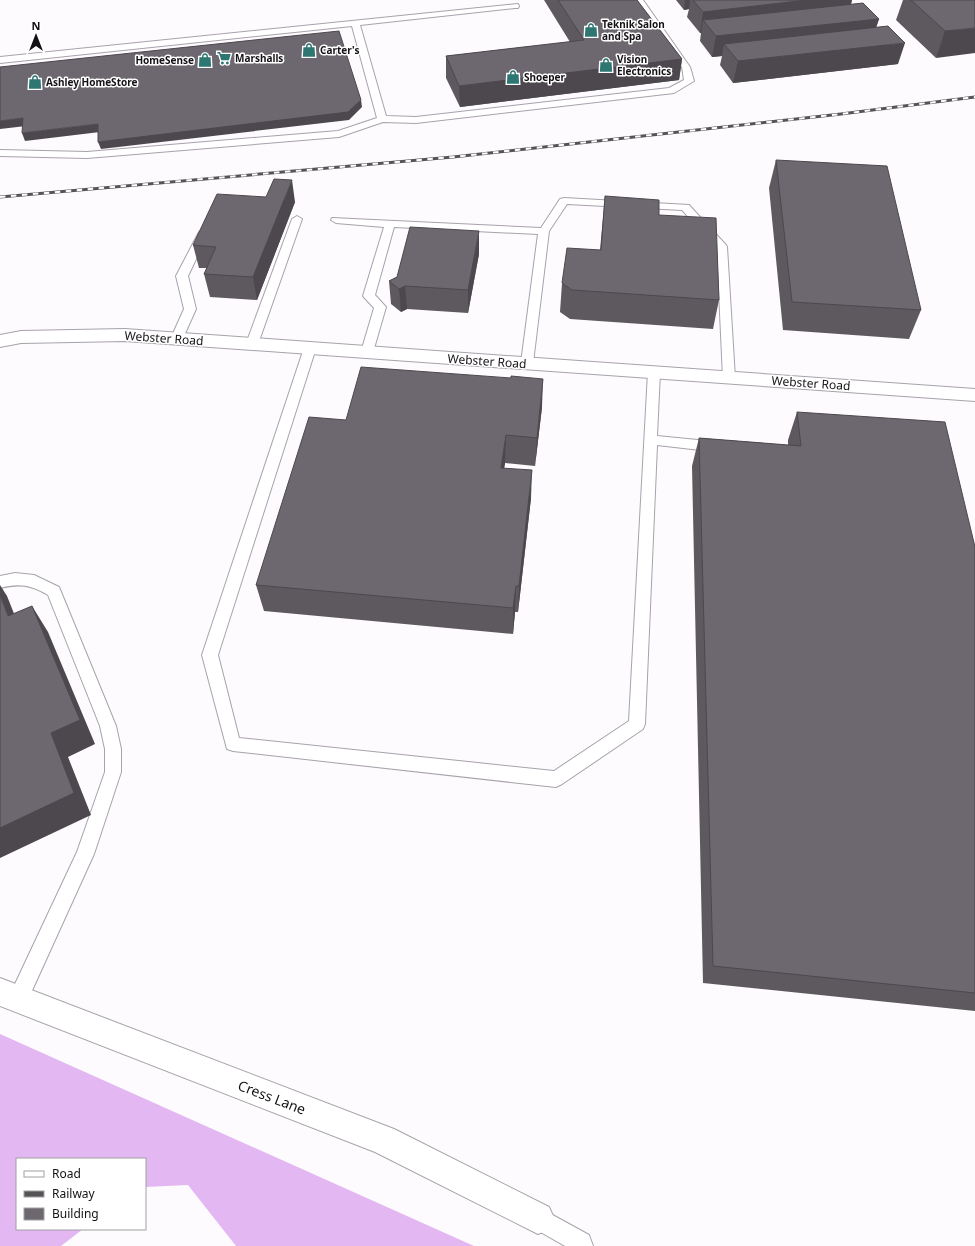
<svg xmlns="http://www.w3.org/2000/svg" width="975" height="1246" font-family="'Noto Sans',sans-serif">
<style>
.forest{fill:#e2b7f2}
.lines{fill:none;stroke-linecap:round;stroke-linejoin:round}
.lane-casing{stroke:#a8a2ab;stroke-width:2}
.street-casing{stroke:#a8a2ab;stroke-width:2}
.lane{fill:#fff;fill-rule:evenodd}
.street{fill:#fff;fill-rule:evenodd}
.rail-casing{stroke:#565356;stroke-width:3}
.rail{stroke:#fff;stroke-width:2;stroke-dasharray:5.5;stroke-linecap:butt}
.wall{fill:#5e595f}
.shaded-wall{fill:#4c484e}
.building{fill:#6d676f;stroke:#4c484e}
.labels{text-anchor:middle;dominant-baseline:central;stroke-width:3;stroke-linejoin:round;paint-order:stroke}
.far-poi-label{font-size:10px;font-weight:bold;fill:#151215;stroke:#fff;text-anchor:start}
.street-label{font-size:12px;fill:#151215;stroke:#fff}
.near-street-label{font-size:14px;fill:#151215;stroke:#fff}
</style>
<rect width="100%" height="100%" fill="#fdfbfe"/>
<path class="forest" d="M0 1034 474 1246H236L188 1185 145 1187V1159H17V1229H83L61 1246H0Z"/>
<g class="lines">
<defs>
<g id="lane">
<path d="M635 0H643L690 67 694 81 674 93 416 123 383 122 339 137 87 158 0 156V150L87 152 338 131 377 118 352 26 0 63V57L518 4 519 6 518 8H515L360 25 386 116 416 117 669 88 684 80 682 67Z"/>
<path d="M564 198 689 205 726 245 727 247 735 378 733 381 729 382 725 381 723 378 717 248 682 210 567 204 549 231 533 363 531 366H523L521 363 538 234 394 227 375 295 386 307 373 352 371 355H363L361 352 374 308 363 296 384 227 336 223 331 220 332 218 541 228 560 199Z"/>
<path d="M297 216 302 219 258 344 256 347H248L246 344 292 219Z"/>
<path d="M204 229 209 232 188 276 196 309 183 338 181 341H173L171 338 184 309 176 276 199 232Z"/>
<path d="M310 344 314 345 316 348 218 655 239 738 554 771 629 721 648 372 650 369H658L660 372 657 436 718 442 723 444 725 447 723 450 718 452 657 445 645 724 643 729 562 784 556 787 233 751 227 749 202 655 304 348 306 345Z"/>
<path d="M15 573 34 575 59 587 116 726 121 749V772L94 854 25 1006 18 1009 11 1006 8 999 77 852 105 772V749L100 726 48 595C31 585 19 583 0 588V576Z"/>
<path d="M538 1207 589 1235 593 1246H565L530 1226 527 1218 530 1210Z"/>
</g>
<g id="street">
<path d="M125 329 975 389V401L125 341 21 343 0 347V335L21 331Z"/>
<path d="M0 978 394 1129 549 1207 554 1218 549 1229 538 1234 375 1152 0 1006Z"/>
</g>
</defs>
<use href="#lane" class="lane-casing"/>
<use href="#street" class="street-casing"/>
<use href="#lane" class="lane"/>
<use href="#street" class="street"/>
<defs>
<path id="rail" d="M0 197 453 157 841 114 975 97"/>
</defs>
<use href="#rail" class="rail-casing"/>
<use href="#rail" class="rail"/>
</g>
<g class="wall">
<path d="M544 0H637L682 59 679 80 460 107 446 78V56L570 42Z"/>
<path d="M676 0H852L851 4 879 19 876 27 898 64 733 83 720 65 722 56 712 57 700 41 701 33H700L687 17 689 9 684 10Z"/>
<path d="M903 0H975L936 58 896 20Z"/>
<path d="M776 160 921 310 909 339 783 330 769 188Z"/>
<path d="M605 196 659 215 719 300 713 329 570 319 560 312 562 283 600 250Z"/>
<path d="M266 197 295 202 257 300 210 297 204 274 207 268H199L193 245Z"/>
<path d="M479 254 468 313 407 309 401 312 391 304 389 281 397 277Z"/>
<path d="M511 378 542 407 535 466 505 463 504 468 531 498 518 612H515L513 634 264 611 256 585 346 420Z"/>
<path d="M797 412 975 547V1011L703 983 692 466 699 438 788 445V440Z"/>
</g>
<g class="shaded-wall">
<path d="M685 0H690L689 9 684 10Z"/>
<path d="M807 0H852L848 15 703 20 701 33H700L703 12Z"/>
<path d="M879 19 872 40 724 44 722 56 712 57 716 36Z"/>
<path d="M975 28V53L936 58 945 31Z"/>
<path d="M905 43 898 64 733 83 738 61Z"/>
<path d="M682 59 679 80 460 107 459 86Z"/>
<path d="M361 100 362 107 349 120 101 149 98 142Z"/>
<path d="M23 118 26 126 0 129V121Z"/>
<path d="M98 124 100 132 25 141 22 133Z"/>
<path d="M292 180 295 202 257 300 253 277Z"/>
<path d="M479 231V254L468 313V290Z"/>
<path d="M405 286 407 309 401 312 399 289Z"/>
<path d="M543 379 542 407 535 466 537 438Z"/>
<path d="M506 435 505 463 500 495 501 468Z"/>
<path d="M532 470 531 498 518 612 519 586Z"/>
<path d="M0 585 7 596 25 641 8 616 0 595Z"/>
<path d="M516 586 515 612 513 634V608Z"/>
<path d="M32 606 48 632 95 744 68 757 91 815 0 858V828L51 733Z"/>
</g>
<g class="building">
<path d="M558 0H637L682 59 459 86 446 56 584 40Z"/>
<path d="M693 0H807L703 12Z"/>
<path d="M911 0H975V28L945 31Z"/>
<path d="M863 3 879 19 716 36 703 20Z"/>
<path d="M888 26 905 43 738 61 724 44Z"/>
<path d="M339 31 361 100 348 112 98 142V124L22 133 23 118 0 121V67Z"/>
<path d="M776 160 887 166 921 310 792 302Z"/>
<path d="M274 179 292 180 253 277 204 274 216 247 193 245 217 194 266 197Z"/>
<path d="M605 196 659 200V215L716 218 719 300 572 290 562 283 567 248 601 250Z"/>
<path d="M410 227 479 231 468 290 405 286 399 289 389 281 397 277Z"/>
<path d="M361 367 511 378V376L543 379 537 438 506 435 501 468 532 470 519 586H516L513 608 256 585 309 417 346 420Z"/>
<path d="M797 412 945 422 975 547V993L713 966 699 438 801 446Z"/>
<path d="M0 595 8 616 32 606 80 720 51 733 74 793 0 828Z"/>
</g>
<defs>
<symbol id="shop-bare" viewBox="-9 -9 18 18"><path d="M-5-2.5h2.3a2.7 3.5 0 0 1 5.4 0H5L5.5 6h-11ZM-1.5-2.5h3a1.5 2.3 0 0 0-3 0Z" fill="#2d7672" stroke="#fff" stroke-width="2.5" paint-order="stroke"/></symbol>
<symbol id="supermarket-bare" viewBox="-9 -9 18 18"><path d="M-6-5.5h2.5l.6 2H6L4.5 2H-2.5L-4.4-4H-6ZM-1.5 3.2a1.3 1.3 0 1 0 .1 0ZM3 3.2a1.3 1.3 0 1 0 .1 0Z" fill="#2d7672" stroke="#fff" stroke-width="2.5" paint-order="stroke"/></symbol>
</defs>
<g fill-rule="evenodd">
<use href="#shop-bare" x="581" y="20" width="20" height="20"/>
<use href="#shop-bare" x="299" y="40" width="20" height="20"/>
<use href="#supermarket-bare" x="214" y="48" width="20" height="20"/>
<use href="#shop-bare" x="195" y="50" width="20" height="20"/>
<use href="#shop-bare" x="596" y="55" width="20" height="20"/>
<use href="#shop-bare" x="503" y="67" width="20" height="20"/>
<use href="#shop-bare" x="25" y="72" width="20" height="20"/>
</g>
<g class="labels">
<g class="far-poi-label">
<text x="602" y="24">Teknik Salon<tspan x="602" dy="12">and Spa</tspan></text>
<text x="320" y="50">Carter's</text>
<text x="235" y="58">Marshalls</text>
<text x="617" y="59">Vision<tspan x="617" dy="12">Electronics</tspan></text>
<text x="194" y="60" text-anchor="end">HomeSense</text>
<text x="524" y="77">Shoeper</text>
<text x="46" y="82">Ashley HomeStore</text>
</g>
<g class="street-label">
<text transform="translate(164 338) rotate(4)">Webster Road</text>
<text transform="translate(487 361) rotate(4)">Webster Road</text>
<text transform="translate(811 383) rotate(4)">Webster Road</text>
</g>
<g class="near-street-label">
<text transform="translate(272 1097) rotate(21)">Cress Lane</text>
</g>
</g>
<rect x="16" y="1158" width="130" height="72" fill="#ffffff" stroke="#a1a0a1"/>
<rect x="24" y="1171" width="20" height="6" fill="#ffffff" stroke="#a1a0a1"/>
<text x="52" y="1178" font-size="12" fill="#151215">Road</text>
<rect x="24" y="1191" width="20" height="6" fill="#565356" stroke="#a1a0a1"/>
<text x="52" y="1198" font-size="12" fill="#151215">Railway</text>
<rect x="24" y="1208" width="20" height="12" fill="#6d676f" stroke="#a1a0a1"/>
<text x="52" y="1218" font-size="12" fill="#151215">Building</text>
<g transform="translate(36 36)" stroke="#ffffff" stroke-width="3" paint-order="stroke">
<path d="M0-3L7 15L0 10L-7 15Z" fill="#151215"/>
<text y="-6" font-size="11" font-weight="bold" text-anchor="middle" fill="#151215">N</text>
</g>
</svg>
